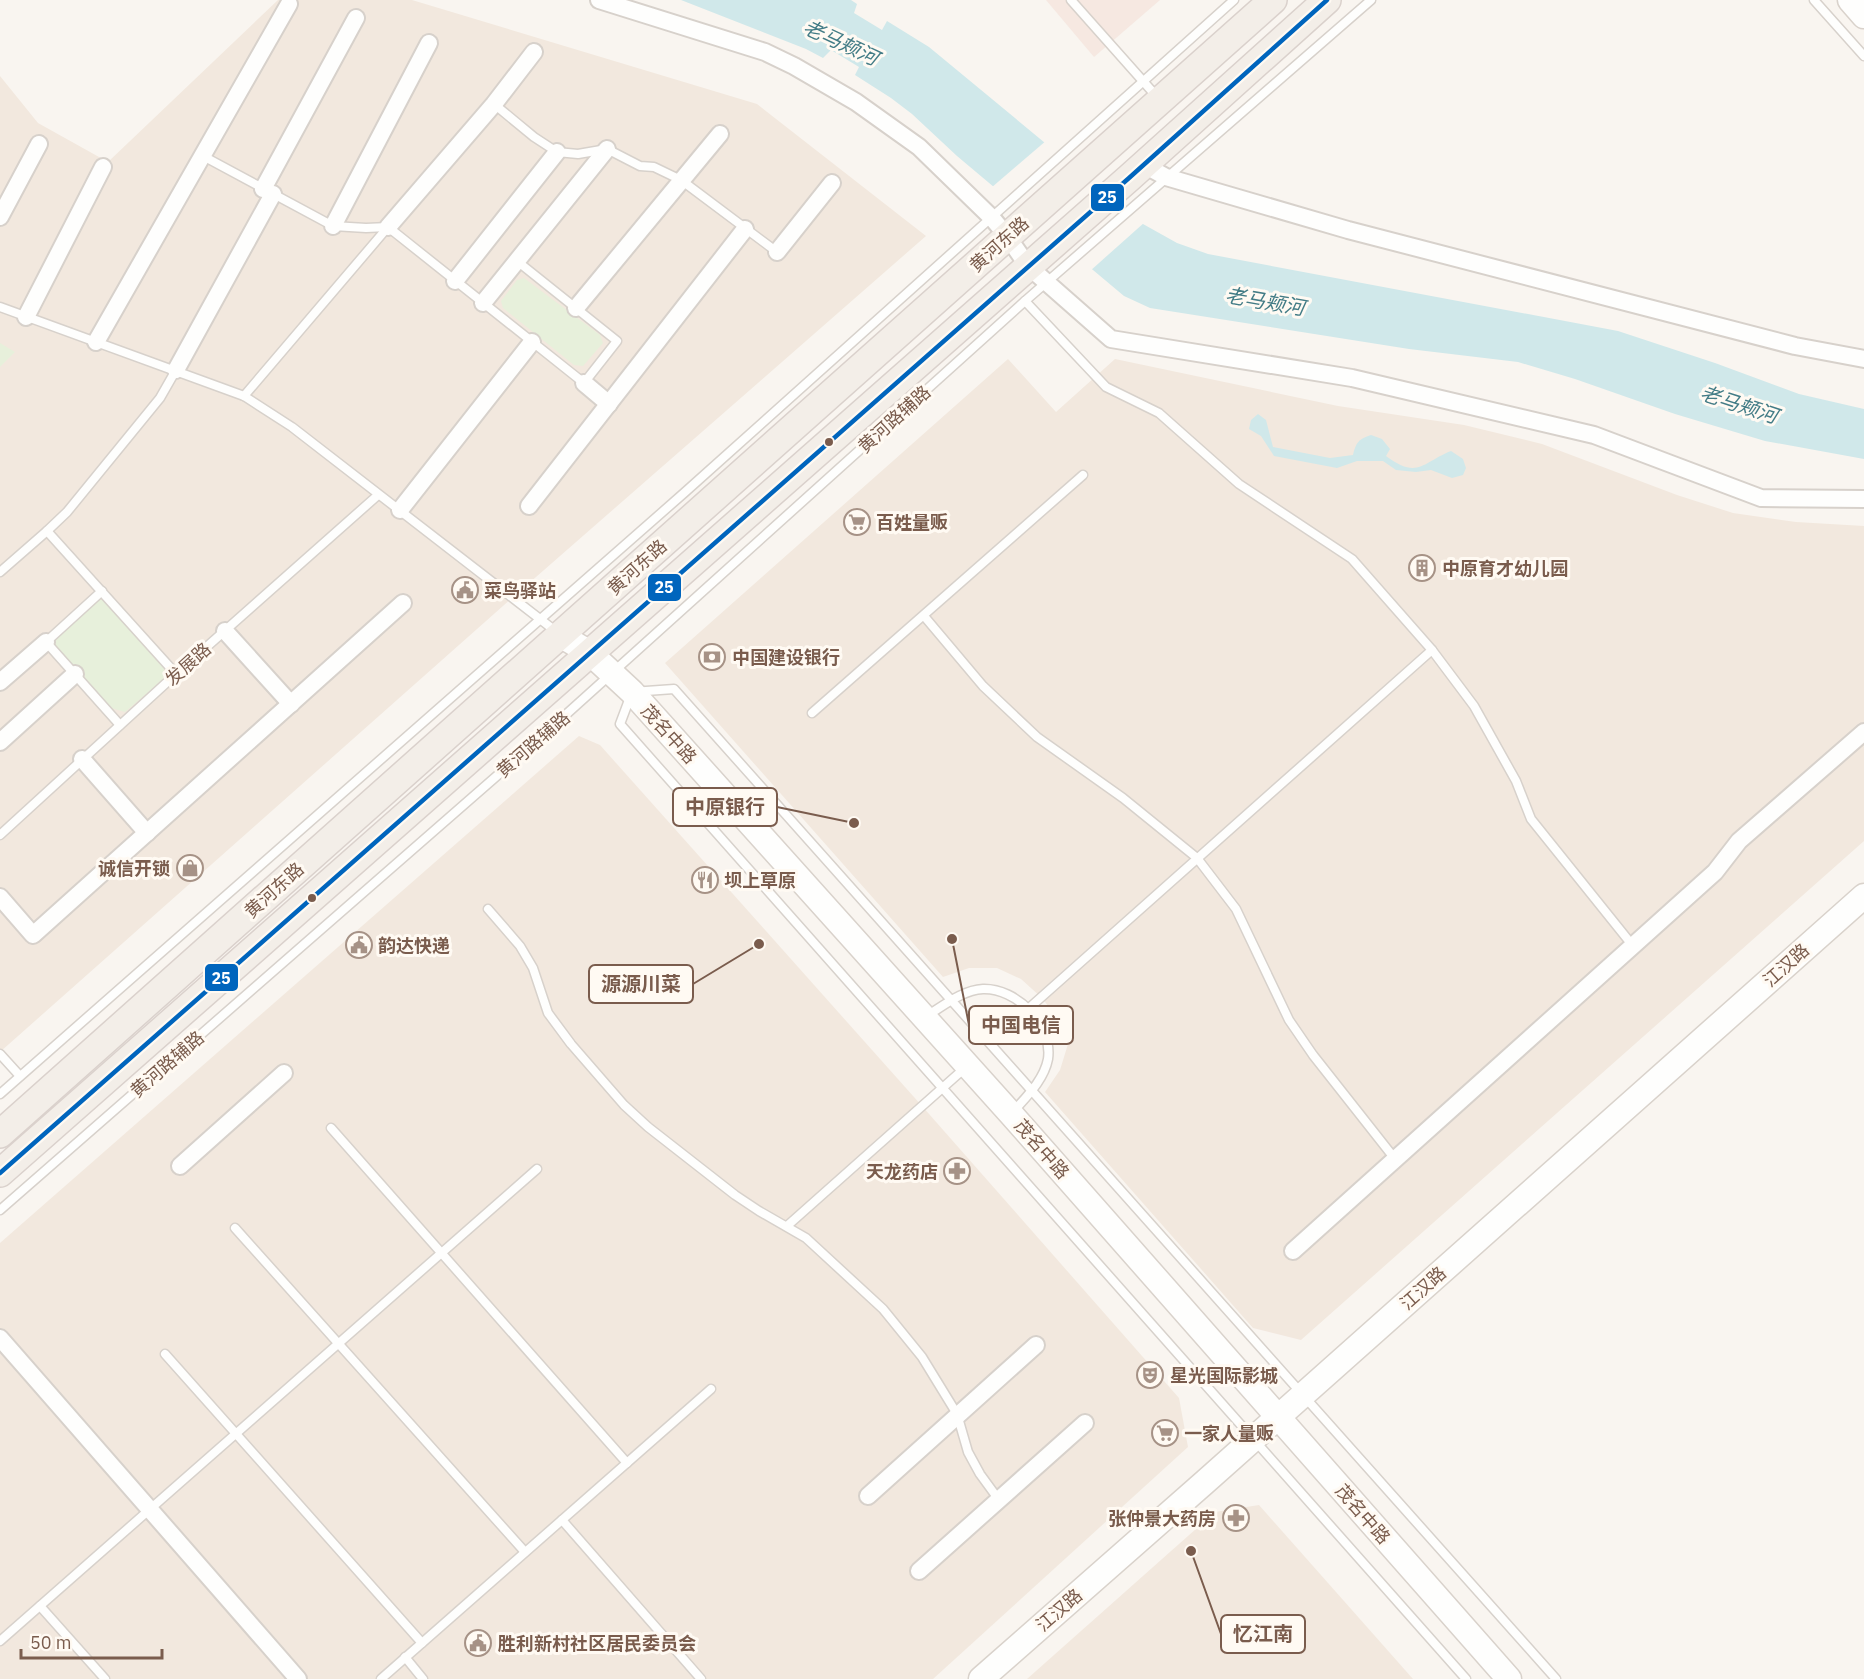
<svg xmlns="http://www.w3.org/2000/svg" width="1864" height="1679" font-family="'IBM Plex Sans','Noto Sans SC',sans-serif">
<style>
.residential{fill:#f2e8de}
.commercial{fill:#f6e8e1}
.green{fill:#e7f0db}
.water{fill:#d0e8ea}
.pier{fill:#f9f5f0}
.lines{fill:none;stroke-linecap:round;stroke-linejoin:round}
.lane-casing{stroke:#d7d1cb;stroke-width:11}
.street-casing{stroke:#d7d1cb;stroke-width:20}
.secondary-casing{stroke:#d9d2cb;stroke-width:27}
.primary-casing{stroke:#dad1cc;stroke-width:30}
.lane{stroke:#fefefd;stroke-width:8}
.street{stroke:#fefefd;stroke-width:16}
.secondary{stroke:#fefefd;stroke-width:24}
.primary{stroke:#f3eee8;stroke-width:27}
.bus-1-casing{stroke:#fffaf3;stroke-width:9}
.bus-1{stroke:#0065bd;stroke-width:4.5}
.bus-dot{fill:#7a5c4d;stroke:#fffaf3;stroke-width:2}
.labels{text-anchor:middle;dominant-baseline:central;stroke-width:6;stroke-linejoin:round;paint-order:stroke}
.street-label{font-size:18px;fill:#7a5c4d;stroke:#fffaf3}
.poi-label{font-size:18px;font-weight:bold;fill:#7a5c4d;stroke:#fffaf3;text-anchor:start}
.water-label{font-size:20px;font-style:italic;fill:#437c86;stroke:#fffaf3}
.leader{fill:none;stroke:#7a5c4d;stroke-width:2}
.callout-dot{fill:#7a5c4d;stroke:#fffaf3;stroke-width:2}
.callout{fill:#fffaf3;stroke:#7a5c4d;stroke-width:2}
.callout-label{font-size:20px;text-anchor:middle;font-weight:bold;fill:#7a5c4d}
.line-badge{stroke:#fffaf3;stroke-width:2}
.badge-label{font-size:16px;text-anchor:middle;font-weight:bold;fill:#fff}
</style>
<rect width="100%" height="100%" fill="#f9f5f0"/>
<g class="residential">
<path d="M278 0H412L757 104 926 236 512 598 0 1052V76L38 123 108 162Z"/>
<path d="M1008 359 1056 412 1115 359 1338 406 1464 425 1542 444 1677 495 1733 513 1796 522 1864 526V841L1301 1340 1253 1328 1045 1092 1060 1070 1068 1044 1058 1019 1042 998 1021 979 997 968H969L943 977 665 663Z"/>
<path d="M579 736 600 745 922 1106 1179 1398 1188 1447 933 1679H0V1243Z"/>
<path d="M1259 1505 1413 1679H1027L1215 1512Z"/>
</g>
<path class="commercial" d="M1046 0H1160L1094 57Z"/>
<g class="green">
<path d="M524 278 600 335 603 343 583 366 574 365 503 308 501 301 517 280Z"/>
<path d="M0 343 15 352 0 367Z"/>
<path d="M99 600H104L164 667 165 678 125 712 111 708 52 643 53 638Z"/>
</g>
<g class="water">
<path d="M681 0H851L857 4 854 13 882 30 887 21 929 47 1143 224 1177 243 1208 254 1618 331 1715 363 1799 394 1864 409V459L1765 441 1675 414 1575 379 1518 362 1409 349 1150 308 1124 296 957 156 912 114 891 98 855 75 859 67 831 50 823 58 806 49Z"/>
<path d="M1258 414 1266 420 1273 447 1330 458 1353 455C1356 442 1359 439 1371 435L1382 439 1390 449 1386 456C1418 480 1423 462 1451 451L1463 459 1466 468 1463 475 1452 478 1431 470 1416 472 1396 470 1383 461H1357L1337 468 1274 456 1261 436 1249 429 1251 420Z"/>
</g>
<path class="pier" d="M1047 140 1145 222 1090 271 991 188Z"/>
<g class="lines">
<defs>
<g id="lane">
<path d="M1071 0 1158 98"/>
<path d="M1814 0 1864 56"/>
<path d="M494 104 534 137 557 152 578 154 607 149 640 166 654 167 681 180 777 252"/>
<path d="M203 156 333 226 366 228 388 227 584 383 617 341 517 261"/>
<path d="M1025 301 1106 387 1159 413 1239 484 1352 559 1432 650 1474 706 1516 781 1531 819 1633 946"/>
<path d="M0 307 244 396 292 427 558 633"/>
<path d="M244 396 388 227"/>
<path d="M47 531 176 674"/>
<path d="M0 572 47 531 67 512 160 398 176 370"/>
<path d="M102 591 46 642 120 725"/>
<path d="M924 616 983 686 1037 737 1123 798 1197 858 1236 909 1289 1020 1313 1055 1395 1159"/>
<path d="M812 713 1083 475"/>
<path d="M0 835 176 674 378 495"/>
<path d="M488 909 520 946 533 968 548 1013 571 1044 624 1105 648 1127 735 1195 759 1211 806 1238 883 1309 922 1357 957 1414 968 1452 980 1474 999 1500"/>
<path d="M1028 1009 1432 650"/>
<path d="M925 1017C942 1007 962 990 983 989 1016 988 1053 1024 1048 1059 1044 1080 1026 1097 1013 1112"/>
<path d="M0 1054 20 1076"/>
<path d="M0 1094 684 493 1234 0"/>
<path d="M331 1128 627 1463"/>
<path d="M0 1210 531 746 1025 301 1371 0"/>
<path d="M787 1226 966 1067"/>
<path d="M235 1228 525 1552"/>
<path d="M165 1354 422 1643"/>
<path d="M562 1520 701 1679"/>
<path d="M40 1606 105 1679"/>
<path d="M0 1641 537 1169"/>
<path d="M405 1657 423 1679"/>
<path d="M381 1679 711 1389"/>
<path d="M1466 1679 620 724 632 692 674 689 1556 1679"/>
</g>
<g id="street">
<path d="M599 0 765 52 794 66 856 102 919 147 992 218 1007 236 1028 266 1111 339 1352 378 1594 435 1761 498 1864 499"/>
<path d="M1144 165 1166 177 1348 230 1795 346 1864 359"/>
<path d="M263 189 356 18"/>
<path d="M0 217 39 144"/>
<path d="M333 226 429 43"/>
<path d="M388 227 494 104 534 52"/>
<path d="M777 252 832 183"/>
<path d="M455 281 557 152"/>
<path d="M483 303 607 149"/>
<path d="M576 308 720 134"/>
<path d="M26 317 103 167"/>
<path d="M96 342 289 4"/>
<path d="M176 370 273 194"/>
<path d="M584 383 609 404"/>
<path d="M529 506 745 229"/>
<path d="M400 510 532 342"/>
<path d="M225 631 291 704"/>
<path d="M0 682 46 642"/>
<path d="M0 742 75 674"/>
<path d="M82 759 147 833"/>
<path d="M0 897 33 935 403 603"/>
<path d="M180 1166 284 1073"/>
<path d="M1293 1251 1715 872 1739 841 1864 732"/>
<path d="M0 1338 298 1679"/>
<path d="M868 1496 1036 1345"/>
<path d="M919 1571 1085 1423"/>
</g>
<g id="secondary">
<path d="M1850 0 1864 16"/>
<path d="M560 635 590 653 632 692 1011 1114 1509 1679"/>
<path d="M981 1679 1205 1482 1864 896"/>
</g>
<g id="primary">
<path d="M0 1134 1273 0"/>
<path d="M0 1173 1129 178 1327 0"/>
</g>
</defs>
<use href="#lane" class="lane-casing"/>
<use href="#street" class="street-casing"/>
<use href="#secondary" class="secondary-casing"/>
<use href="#primary" class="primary-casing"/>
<use href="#lane" class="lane"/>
<use href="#street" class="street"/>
<use href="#secondary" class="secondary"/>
<use href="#primary" class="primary"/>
<defs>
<path id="bus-1" d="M0 1173 1129 178 1327 0"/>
</defs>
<use href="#bus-1" class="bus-1-casing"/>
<use href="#bus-1" class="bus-1"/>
</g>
<defs>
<symbol id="supermarket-ring" viewBox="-11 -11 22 22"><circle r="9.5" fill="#fffaf3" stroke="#a69286" stroke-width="1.5"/><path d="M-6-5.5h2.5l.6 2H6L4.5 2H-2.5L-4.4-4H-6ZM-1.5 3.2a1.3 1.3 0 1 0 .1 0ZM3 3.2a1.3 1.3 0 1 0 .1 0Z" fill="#a69286"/></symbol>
<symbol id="building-ring" viewBox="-11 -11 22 22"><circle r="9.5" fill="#fffaf3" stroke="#a69286" stroke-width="1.5"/><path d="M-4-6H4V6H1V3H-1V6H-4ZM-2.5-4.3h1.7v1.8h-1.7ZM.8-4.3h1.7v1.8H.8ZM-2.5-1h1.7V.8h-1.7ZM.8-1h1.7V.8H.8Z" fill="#a69286"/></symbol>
<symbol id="civic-ring" viewBox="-11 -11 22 22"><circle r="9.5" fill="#fffaf3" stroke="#a69286" stroke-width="1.5"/><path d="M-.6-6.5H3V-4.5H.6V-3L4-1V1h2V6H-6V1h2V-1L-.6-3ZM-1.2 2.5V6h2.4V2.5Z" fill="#a69286"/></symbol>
<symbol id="bank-ring" viewBox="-11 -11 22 22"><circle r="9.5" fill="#fffaf3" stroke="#a69286" stroke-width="1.5"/><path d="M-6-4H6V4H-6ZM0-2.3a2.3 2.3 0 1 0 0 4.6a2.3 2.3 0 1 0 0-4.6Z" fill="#a69286"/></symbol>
<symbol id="shop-ring" viewBox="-11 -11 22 22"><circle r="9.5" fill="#fffaf3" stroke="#a69286" stroke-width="1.5"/><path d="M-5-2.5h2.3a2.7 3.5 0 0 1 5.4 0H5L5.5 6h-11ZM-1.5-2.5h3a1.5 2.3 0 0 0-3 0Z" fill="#a69286"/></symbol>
<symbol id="restaurant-ring" viewBox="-11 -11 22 22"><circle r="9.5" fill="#fffaf3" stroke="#a69286" stroke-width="1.5"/><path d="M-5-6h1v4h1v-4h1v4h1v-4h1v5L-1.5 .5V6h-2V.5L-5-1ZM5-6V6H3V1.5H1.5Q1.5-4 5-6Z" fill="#a69286"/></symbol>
<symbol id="pharmacy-ring" viewBox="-11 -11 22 22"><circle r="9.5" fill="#fffaf3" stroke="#a69286" stroke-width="1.5"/><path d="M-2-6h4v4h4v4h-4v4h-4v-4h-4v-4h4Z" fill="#a69286"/></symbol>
<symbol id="theatre-ring" viewBox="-11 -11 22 22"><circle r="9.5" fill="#fffaf3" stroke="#a69286" stroke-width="1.5"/><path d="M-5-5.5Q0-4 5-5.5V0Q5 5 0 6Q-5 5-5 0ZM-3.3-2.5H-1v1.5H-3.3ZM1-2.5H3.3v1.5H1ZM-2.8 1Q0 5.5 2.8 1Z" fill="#a69286"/></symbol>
</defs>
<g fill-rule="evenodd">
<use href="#supermarket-ring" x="842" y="507" width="30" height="30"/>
<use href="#building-ring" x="1407" y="553" width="30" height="30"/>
<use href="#civic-ring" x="450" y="575" width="30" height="30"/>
<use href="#bank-ring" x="697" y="642" width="30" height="30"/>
<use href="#shop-ring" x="175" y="853" width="30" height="30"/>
<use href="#restaurant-ring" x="690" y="865" width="30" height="30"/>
<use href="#civic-ring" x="344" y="930" width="30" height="30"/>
<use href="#pharmacy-ring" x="942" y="1156" width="30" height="30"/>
<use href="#theatre-ring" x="1135" y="1360" width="30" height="30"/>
<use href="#supermarket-ring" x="1150" y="1418" width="30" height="30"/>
<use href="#pharmacy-ring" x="1221" y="1503" width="30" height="30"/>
<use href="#civic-ring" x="463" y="1628" width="30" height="30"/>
</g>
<g class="bus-dot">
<circle cx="829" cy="442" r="5"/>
<circle cx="312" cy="898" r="5"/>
</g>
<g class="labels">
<g class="street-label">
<text transform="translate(999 244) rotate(-42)">黄河东路</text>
<text transform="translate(894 419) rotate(-42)">黄河路辅路</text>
<text transform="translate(637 567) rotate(-42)">黄河东路</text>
<text transform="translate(188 664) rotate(-42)">发展路</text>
<text transform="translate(669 734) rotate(48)">茂名中路</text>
<text transform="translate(533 744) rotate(-41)">黄河路辅路</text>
<text transform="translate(274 890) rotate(-42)">黄河东路</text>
<text transform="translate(1786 965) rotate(-42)">江汉路</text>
<text transform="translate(167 1064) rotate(-41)">黄河路辅路</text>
<text transform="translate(1042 1149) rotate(49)">茂名中路</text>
<text transform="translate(1423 1288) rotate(-42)">江汉路</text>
<text transform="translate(1363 1514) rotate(49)">茂名中路</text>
<text transform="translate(1059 1610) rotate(-41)">江汉路</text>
</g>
<g class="poi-label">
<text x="876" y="522">百姓量贩</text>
<text x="1442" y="568">中原育才幼儿园</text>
<text x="484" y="590">菜鸟驿站</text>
<text x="732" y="657">中国建设银行</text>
<text x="170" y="868" text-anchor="end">诚信开锁</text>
<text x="724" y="880">坝上草原</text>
<text x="378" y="945">韵达快递</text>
<text x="938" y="1171" text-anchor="end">天龙药店</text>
<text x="1170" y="1375">星光国际影城</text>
<text x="1184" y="1433">一家人量贩</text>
<text x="1216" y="1518" text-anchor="end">张仲景大药房</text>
<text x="498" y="1643">胜利新村社区居民委员会</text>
</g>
<g class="water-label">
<text transform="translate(841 42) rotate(25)">老马颊河</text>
<text transform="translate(1265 301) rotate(10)">老马颊河</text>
<text transform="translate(1739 404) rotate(18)">老马颊河</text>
</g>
</g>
<path class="leader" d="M854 823L777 807M759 944L693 984M952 939L969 1025M1191 1551L1221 1634"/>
<g class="callout-dot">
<circle cx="854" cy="823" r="6"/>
<circle cx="759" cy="944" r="6"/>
<circle cx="952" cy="939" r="6"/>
<circle cx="1191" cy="1551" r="6"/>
</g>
<g class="callout">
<rect x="673" y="788" width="104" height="38" rx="6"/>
<rect x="589" y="965" width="104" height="38" rx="6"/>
<rect x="969" y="1006" width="104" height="38" rx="6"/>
<rect x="1221" y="1615" width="84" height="38" rx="6"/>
</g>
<g class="callout-label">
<text x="725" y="814">中原银行</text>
<text x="641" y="991">源源川菜</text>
<text x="1021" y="1032">中国电信</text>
<text x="1263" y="1641">忆江南</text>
</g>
<g class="line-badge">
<rect x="1090" y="183" width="35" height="29" rx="6" fill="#0065bd"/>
<rect x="647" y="573" width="35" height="29" rx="6" fill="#0065bd"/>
<rect x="204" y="963" width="35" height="29" rx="6" fill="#0065bd"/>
</g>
<g class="badge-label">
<text x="1107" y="203">25</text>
<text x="664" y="593">25</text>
<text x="221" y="984">25</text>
</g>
<path d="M21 1649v9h141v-9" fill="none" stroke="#7a5c4d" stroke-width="3"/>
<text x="30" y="1649" font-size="18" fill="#7a5c4d" stroke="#fffaf3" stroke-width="4.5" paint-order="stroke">50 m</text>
</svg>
